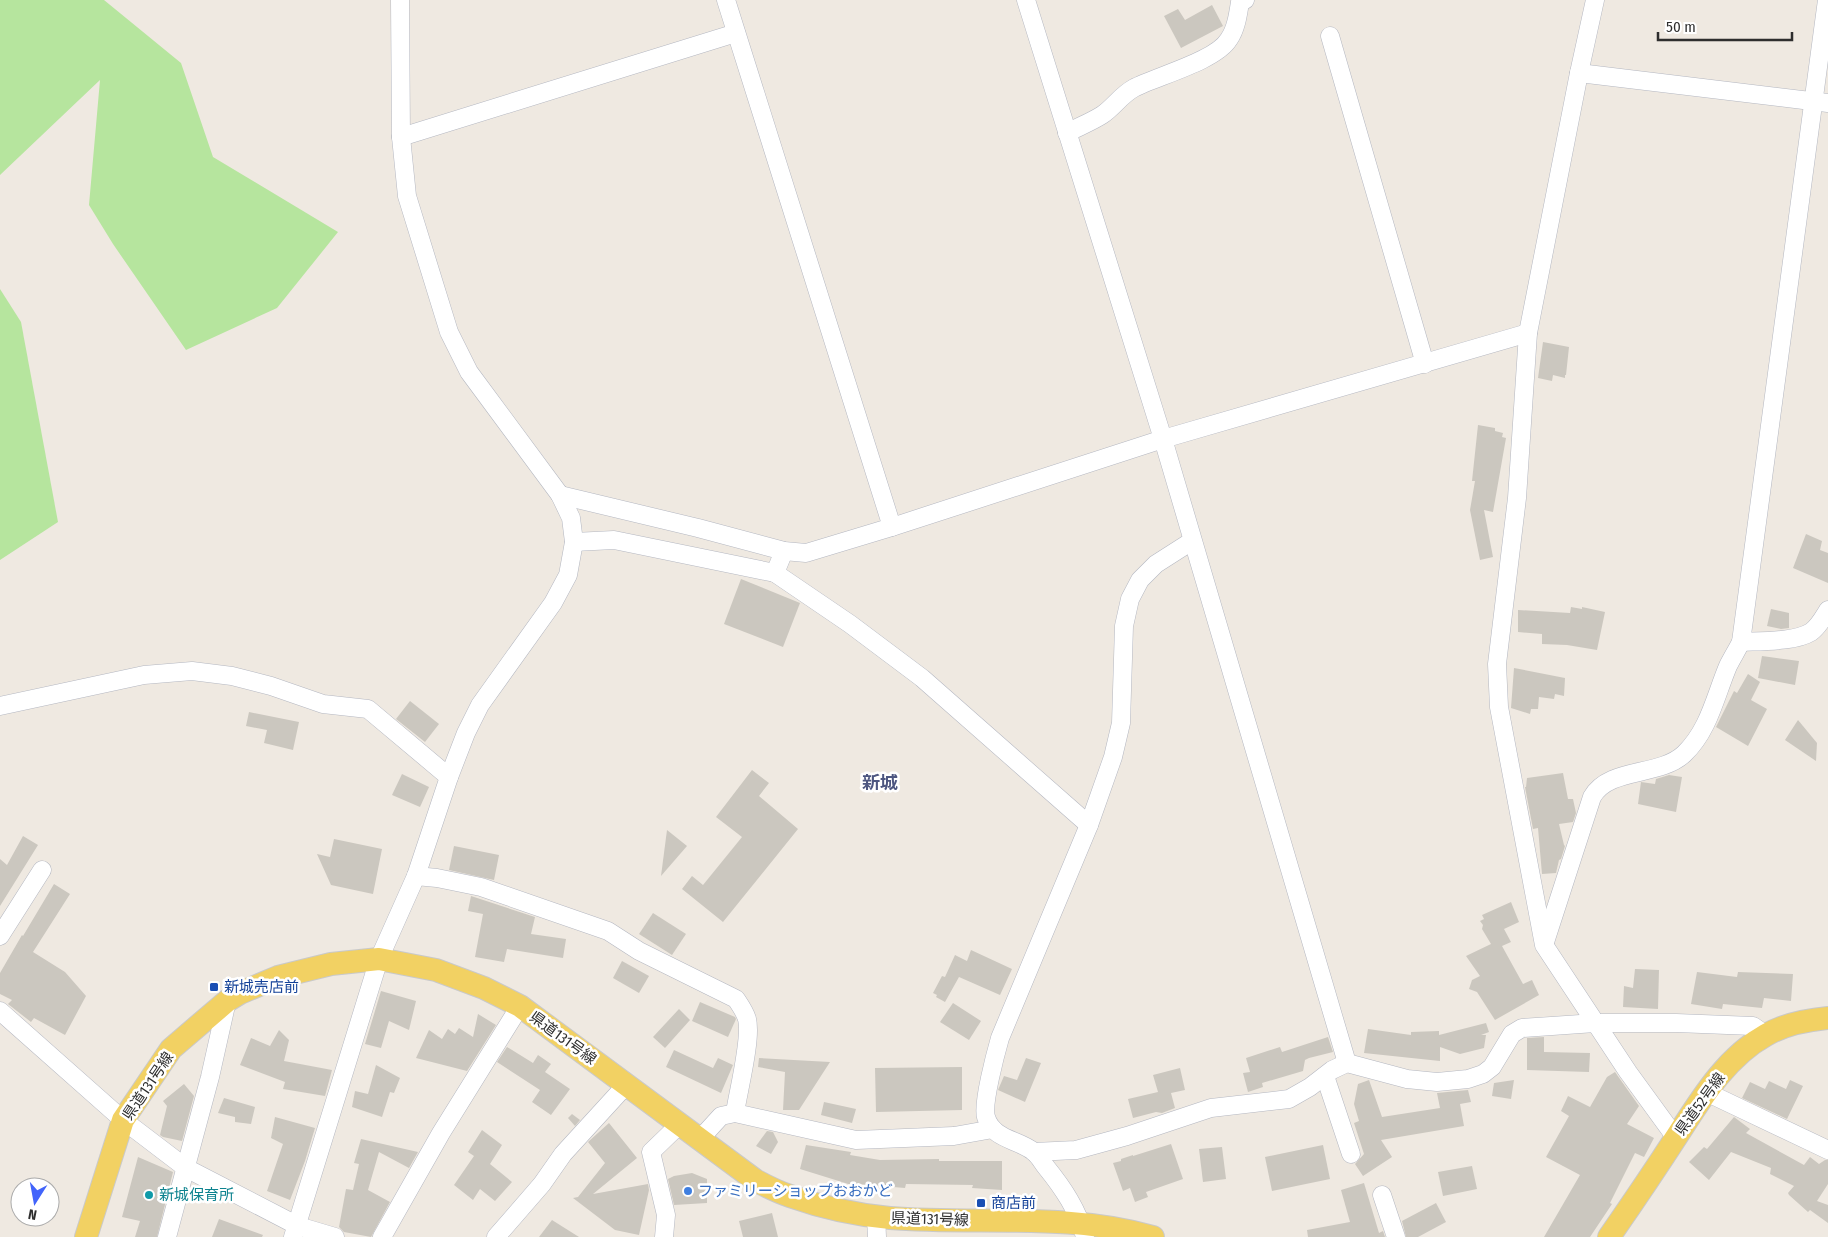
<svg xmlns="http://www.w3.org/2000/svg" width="1828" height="1237" font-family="'Fira Sans Condensed','Noto Sans JP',sans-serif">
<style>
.green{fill:#b6e59e}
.building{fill:#cbc7bf}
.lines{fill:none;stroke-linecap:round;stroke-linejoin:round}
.minor-casing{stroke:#b4b7c1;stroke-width:19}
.major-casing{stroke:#c9c9c9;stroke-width:24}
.minor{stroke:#fff;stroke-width:18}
.major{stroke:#f2d163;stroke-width:22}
.transit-dot{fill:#1a4fb4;stroke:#fff;stroke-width:2}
.shop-dot{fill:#3f7fe0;stroke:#fff;stroke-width:2}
.culture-dot{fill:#0f9aa8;stroke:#fff;stroke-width:2}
.labels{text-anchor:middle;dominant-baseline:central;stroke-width:5;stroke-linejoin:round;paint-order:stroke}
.transit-label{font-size:15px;fill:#164399;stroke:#fff;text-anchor:start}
.street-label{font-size:15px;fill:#2e2e2e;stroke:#fff}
.shop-label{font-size:15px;fill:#366cbe;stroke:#fff;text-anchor:start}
.culture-label{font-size:15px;fill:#0d838f;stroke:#fff;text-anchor:start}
.quarter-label{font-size:18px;font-weight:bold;fill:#4d5680;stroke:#fff}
</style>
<rect width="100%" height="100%" fill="#efe9e1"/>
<g class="green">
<path d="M0 0H104L181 63 213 157 338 232 277 308 186 350 113 244 89 205 100 80 0 175Z"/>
<path d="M0 289 21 322 58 522 0 560Z"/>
</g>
<g class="building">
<path d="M1212 5 1223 26 1181 48 1164 16 1178 9 1185 20Z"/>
<path d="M1543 342 1569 347 1566 375H1565V378L1553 375 1552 381 1538 378Z"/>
<path d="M1478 425 1495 428V431L1503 433 1502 437 1506 438 1493 512 1484 510 1493 557 1480 560 1470 510 1475 481H1472Z"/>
<path d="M1806 534 1822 541 1820 550 1828 553V583L1793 568Z"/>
<path d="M741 579 800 603 783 647 724 624Z"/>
<path d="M1571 607 1582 609V607L1605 612 1597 650 1567 645 1542 644V634L1518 632V610L1570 613Z"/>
<path d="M1771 609 1789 613V628L1781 629 1767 626Z"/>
<path d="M1762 656 1799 661 1795 685 1758 678Z"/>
<path d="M1514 668 1565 678 1564 696 1555 694 1554 699 1539 697 1538 709H1531L1530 714 1511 708Z"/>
<path d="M1748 674 1760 682 1751 700 1767 709 1748 746 1716 727 1734 691 1737 693Z"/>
<path d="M410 701 439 724 425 742 396 719Z"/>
<path d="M249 712 299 722 293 750 264 743 267 730 246 726Z"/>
<path d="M1798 720 1817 743 1816 761 1785 740Z"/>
<path d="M752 770 769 783 759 796 798 829 723 922 682 889 692 876 703 885 742 837 716 817Z"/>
<path d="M1563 773 1568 799H1573L1576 813 1573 822 1559 824 1564 845 1565 846 1561 859 1559 860 1556 873 1542 874 1538 828 1533 829 1525 787H1526L1527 778Z"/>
<path d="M402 774 429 787 420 807 392 795Z"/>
<path d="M1669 775 1682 777 1676 812 1638 804 1641 782 1655 784 1656 779Z"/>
<path d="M667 830 687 846 661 876Z"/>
<path d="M23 836 38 845 0 906V859L7 865Z"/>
<path d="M334 839 382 849 373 894 331 885 317 854 330 857Z"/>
<path d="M454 846 499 855 494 880 449 870Z"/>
<path d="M54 884 70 894 33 952 65 972 86 996 65 1035 34 1018 31 1022 8 1004 12 1000 0 994V973L22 935 23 936Z"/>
<path d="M471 896 535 917 531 934 566 939 563 958 507 949 504 962 475 957 483 914 468 911Z"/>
<path d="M1511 902 1519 922 1504 929 1511 942 1502 946 1523 984 1532 980 1539 995 1495 1020 1477 992 1469 989 1472 980 1480 976 1466 956 1491 944 1482 929 1483 925 1480 921 1484 919 1482 915Z"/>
<path d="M653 913 686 934 672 955 639 934Z"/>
<path d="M971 950 1012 969 1000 995 959 977 945 1002 936 997 937 995 933 993 942 976 945 977 955 955 967 961Z"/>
<path d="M622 961 649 976 639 993 613 978Z"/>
<path d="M1635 969 1659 970 1658 1009 1623 1007 1624 986 1633 988Z"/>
<path d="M1697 972 1737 977 1738 972 1793 974 1791 1001 1764 998 1762 1008 1723 1004 1722 1009 1691 1004Z"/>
<path d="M381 991 416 1001 409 1030 389 1021 381 1048 365 1044Z"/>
<path d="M700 1002 735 1017 736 1019 728 1037 692 1021Z"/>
<path d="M953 1003 981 1021 969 1040 940 1022Z"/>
<path d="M679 1009 690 1020 665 1048 653 1037Z"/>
<path d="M478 1014 496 1025 467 1071 416 1058 429 1030 442 1039 448 1029 455 1034 459 1028 473 1037Z"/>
<path d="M1486 1023 1489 1032 1481 1035H1486L1484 1048 1460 1054 1440 1047V1061L1364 1053 1368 1029 1411 1035V1032L1439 1031V1035Z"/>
<path d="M279 1030 289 1040 284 1061 332 1070 325 1096 283 1089 285 1082 240 1065 251 1038 270 1046Z"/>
<path d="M1328 1037 1333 1052 1309 1058 1305 1060 1303 1071 1262 1083 1263 1087 1248 1092 1243 1073 1250 1072 1246 1058 1280 1047 1282 1052Z"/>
<path d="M1544 1037V1052L1590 1053 1589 1072 1527 1070V1038Z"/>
<path d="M507 1047 533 1063 538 1055 551 1064 545 1072 570 1089 551 1115 532 1102 540 1090 497 1062Z"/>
<path d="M674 1050 713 1068 718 1058 733 1065 721 1093 666 1067Z"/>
<path d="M759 1058 830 1062 799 1110H783L785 1072 758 1067Z"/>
<path d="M1026 1058 1041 1063 1025 1102 998 1090 1004 1076 1017 1080Z"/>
<path d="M376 1065 400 1078 394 1093 390 1092 382 1117 352 1107 355 1091 368 1094Z"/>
<path d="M962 1067V1110L876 1112 875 1068Z"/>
<path d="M1180 1068 1185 1090 1171 1093 1175 1108 1162 1113 1156 1112 1133 1118 1128 1099 1158 1092 1153 1075Z"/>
<path d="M1615 1072 1639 1106 1627 1124 1654 1138 1644 1157 1635 1153 1610 1203 1612 1204 1590 1237H1544L1580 1175 1546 1157 1569 1116 1561 1111 1568 1096 1590 1107 1607 1077Z"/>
<path d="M1369 1080 1382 1117 1440 1108 1437 1093 1468 1090 1471 1102 1460 1104 1464 1126 1381 1140 1392 1157 1363 1176 1355 1164 1364 1154 1354 1123 1359 1121 1354 1104 1358 1084Z"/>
<path d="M1514 1080 1511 1099 1492 1096 1494 1083Z"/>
<path d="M1790 1080 1803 1086 1787 1119 1742 1098 1750 1082 1765 1089 1769 1081 1786 1089Z"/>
<path d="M184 1084 194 1096 182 1141 163 1137 160 1135 167 1106 163 1101Z"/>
<path d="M224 1098 255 1107 251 1124 235 1122V1117L218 1113Z"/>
<path d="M824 1102 856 1109 852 1123 821 1115Z"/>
<path d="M572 1114 580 1120 575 1126 568 1118Z"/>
<path d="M275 1117 315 1128 305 1161 290 1200 267 1191 283 1144 271 1138Z"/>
<path d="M1734 1117 1750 1129 1746 1133 1804 1165 1810 1157 1819 1164 1825 1160H1828V1184L1817 1201 1828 1205V1223L1810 1210 1808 1212 1789 1195 1788 1193 1794 1186 1770 1174 1771 1168 1731 1152 1709 1180 1689 1162 1704 1147 1707 1149Z"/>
<path d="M609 1123 637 1158 593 1194 648 1184 649 1190 639 1235 615 1230 573 1198 578 1197 605 1163 588 1142Z"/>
<path d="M482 1130 502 1145 490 1164 512 1182 495 1201 480 1189 473 1200 454 1185 474 1156 468 1152Z"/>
<path d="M767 1131 773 1132 778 1142 771 1154 756 1146Z"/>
<path d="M361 1139 418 1152 409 1168 379 1152 368 1190 390 1202 371 1237 344 1232 339 1227 346 1189 353 1190 359 1164 354 1163Z"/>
<path d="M1171 1144 1183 1179 1146 1192 1148 1197 1135 1202 1130 1188 1123 1191 1113 1163 1121 1161V1159L1133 1155V1156Z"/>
<path d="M806 1145 851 1152 850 1155 880 1160 939 1159V1161H1002V1190L972 1188 973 1185 906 1184 905 1188 858 1184V1187L800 1169Z"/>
<path d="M1323 1145 1330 1179 1272 1191 1265 1157Z"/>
<path d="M1222 1147 1226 1179 1203 1182 1199 1149Z"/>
<path d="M138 1157 173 1172 157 1237H135L140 1221 122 1217Z"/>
<path d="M1472 1166 1477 1189 1443 1196 1438 1172Z"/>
<path d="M692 1173 707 1179V1203L674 1205 668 1179 674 1176Z"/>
<path d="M1364 1183 1379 1233 1383 1231 1385 1237H1308L1307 1230 1350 1222 1341 1190Z"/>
<path d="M1436 1203 1446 1222 1418 1237H1406L1402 1221Z"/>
<path d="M772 1213 778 1237H743L739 1221Z"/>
<path d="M219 1219 263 1235 262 1237H212Z"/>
<path d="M552 1220 579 1237H539Z"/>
</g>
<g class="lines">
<defs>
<g id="minor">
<path d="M726 0 892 527"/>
<path d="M1026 0 1163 439 1347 1063"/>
<path d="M1595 0 1579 73 1528 333 1517 498 1497 664 1499 707 1544 945 1628 1072 1676 1138"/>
<path d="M1330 36 1425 364"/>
<path d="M1579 73 1828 103"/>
<path d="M1067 133C1078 127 1091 122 1102 115 1114 107 1121 95 1134 88 1157 76 1216 61 1229 39 1236 29 1238 15 1240 2L1245 0"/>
<path d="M401 137 736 33"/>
<path d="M560 495 698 528 784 551 806 553 892 527 1163 439 1528 333"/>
<path d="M574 542 614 540 775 573"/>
<path d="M784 551 775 573 850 624 922 678 1089 825"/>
<path d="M1741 642C1760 641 1795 642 1811 632 1819 626 1823 618 1828 610"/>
<path d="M0 706 144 675 192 671 232 676 271 686 323 704 368 709 449 777"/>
<path d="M416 876 437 878 481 887 608 931 639 951 736 999C740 1005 745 1012 747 1019 752 1038 738 1092 735 1113"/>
<path d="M0 936 42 870"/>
<path d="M1545 942 1592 797C1609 767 1659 777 1684 754 1709 730 1715 697 1728 666 1732 658 1737 650 1741 642L1827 0"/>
<path d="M0 1011 123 1120 186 1168 298 1226 335 1237"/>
<path d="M1325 1076 1351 1154"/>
<path d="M1706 1092 1828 1150"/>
<path d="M700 1139 721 1116 735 1113 856 1140 954 1136 993 1129"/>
<path d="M1034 1152 1076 1150 1127 1136 1211 1108 1289 1099 1310 1087 1332 1070 1347 1063 1407 1079 1437 1082 1468 1079 1483 1074 1492 1067 1512 1034 1522 1028 1595 1023H1676L1753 1026 1766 1035"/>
<path d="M1382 1195 1396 1237"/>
<path d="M876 1216 877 1237"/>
<path d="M167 1237 210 1077 227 1001"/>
<path d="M293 1237 379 959 416 876 449 777 466 733 480 705 553 603 568 575 574 542 571 518 560 495 469 372 449 332 407 196 401 137 400 0"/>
<path d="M382 1237 441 1133 520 1006"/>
<path d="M496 1237 542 1184 563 1154 627 1084"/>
<path d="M664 1237 666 1215 651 1152 680 1124"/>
<path d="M1085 1237C1078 1210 1063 1188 1046 1167 1042 1162 1039 1156 1034 1152 1018 1139 993 1140 986 1117 982 1104 996 1052 1000 1038L1089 825 1113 757 1121 723 1124 626 1130 599 1140 580 1156 564 1192 541"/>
</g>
<g id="major">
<path d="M86 1237 123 1120 171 1049 227 1001 240 993 278 977 331 964 379 959 436 970 484 988 520 1006 755 1180C766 1186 778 1192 790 1196 821 1207 856 1215 890 1218 977 1225 1068 1212 1153 1237"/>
<path d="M1609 1237C1632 1204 1655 1170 1677 1136 1701 1099 1726 1057 1766 1035 1785 1024 1807 1020 1828 1018"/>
</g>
</defs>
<use href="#minor" class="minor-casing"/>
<use href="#major" class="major-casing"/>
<use href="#minor" class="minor"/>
<use href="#major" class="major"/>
</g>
<g class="transit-dot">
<rect x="209" y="982" width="10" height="10" rx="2.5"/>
<rect x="976" y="1198" width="10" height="10" rx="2.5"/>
</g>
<circle class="shop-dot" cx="688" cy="1191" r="5"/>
<circle class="culture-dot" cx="149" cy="1195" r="5"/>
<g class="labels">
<g class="transit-label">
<text x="224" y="987">新城売店前</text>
<text x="991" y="1203">商店前</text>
</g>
<g class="street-label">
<text transform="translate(563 1038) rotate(36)">県道131号線</text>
<text transform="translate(148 1086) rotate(-56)">県道131号線</text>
<text transform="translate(1700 1104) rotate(-54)">県道52号線</text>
<text transform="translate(930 1219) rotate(2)">県道131号線</text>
</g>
<g class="shop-label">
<text x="698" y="1191">ファミリーショップおおかど</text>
</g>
<g class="culture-label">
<text x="159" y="1195">新城保育所</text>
</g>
<g class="quarter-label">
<text x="880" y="783">新城</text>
</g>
</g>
<g transform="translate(35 1202) rotate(191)"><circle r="24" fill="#ffffff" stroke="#ababab"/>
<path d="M0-4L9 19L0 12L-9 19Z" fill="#4264fb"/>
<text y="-8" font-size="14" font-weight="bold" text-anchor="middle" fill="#2e2e2e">N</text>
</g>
<path d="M1658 32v8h134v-8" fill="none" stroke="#2e2e2e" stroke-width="2.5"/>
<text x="1666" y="32" font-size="15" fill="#2e2e2e" stroke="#ffffff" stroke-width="4" paint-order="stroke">50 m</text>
</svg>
